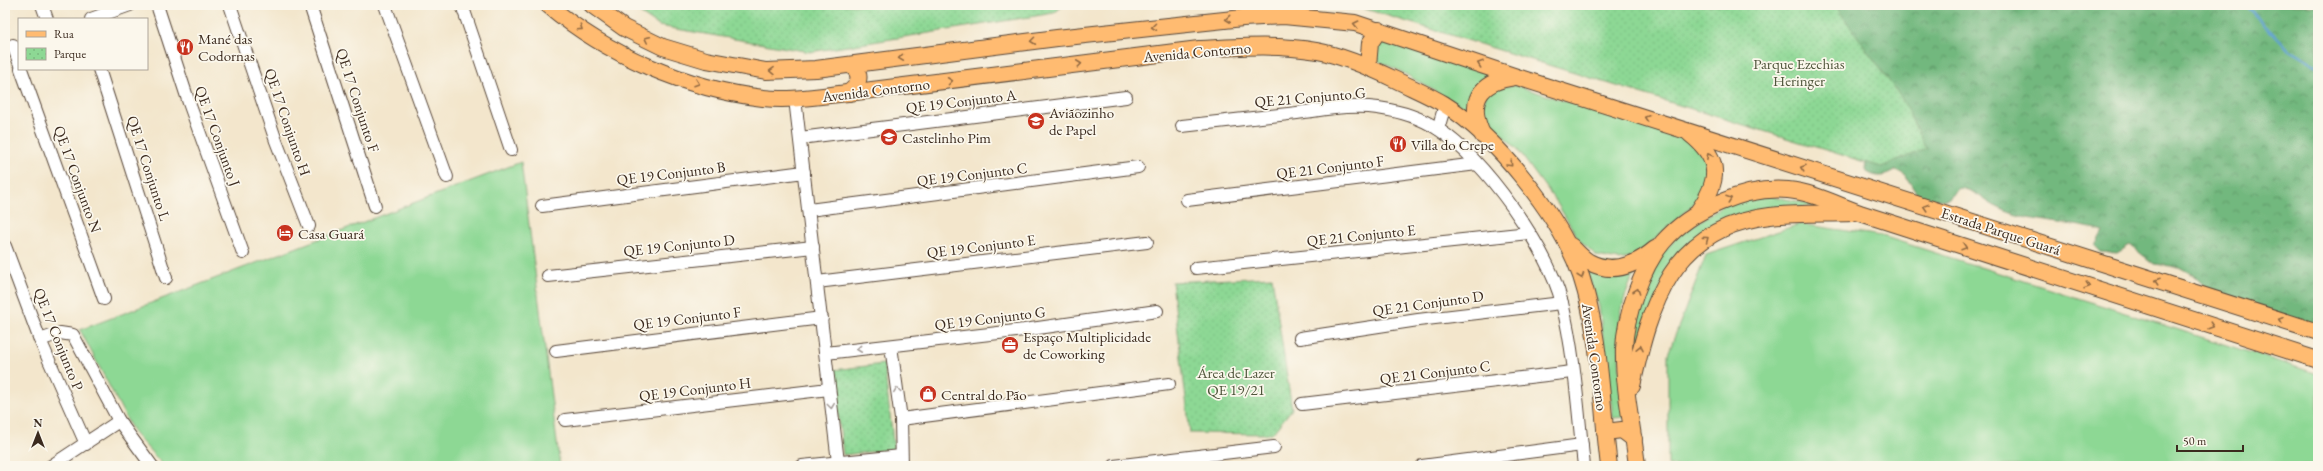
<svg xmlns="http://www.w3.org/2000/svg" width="2323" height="471" font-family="'EB Garamond',serif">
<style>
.grass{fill:#8dd894;stroke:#648159}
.forest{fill:url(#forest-crowns);stroke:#56714e}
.park{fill:url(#park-dots);stroke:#648159}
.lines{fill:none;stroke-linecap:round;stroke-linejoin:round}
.stream{stroke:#5ea0d2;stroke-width:2.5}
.minor-casing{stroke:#574638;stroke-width:14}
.major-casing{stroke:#574638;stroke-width:18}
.minor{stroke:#fff;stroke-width:12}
.major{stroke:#ffbb71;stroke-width:16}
.oneway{stroke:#936b43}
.oneway2{stroke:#a79f9a}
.labels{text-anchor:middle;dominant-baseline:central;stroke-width:3.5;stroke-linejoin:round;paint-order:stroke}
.poi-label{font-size:15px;fill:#3b2a1e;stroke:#fbf7ec;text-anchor:start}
.street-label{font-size:15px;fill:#3b2a1e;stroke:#fbf7ec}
.park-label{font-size:15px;fill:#50563c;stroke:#fbf7ec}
</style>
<defs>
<pattern id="forest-crowns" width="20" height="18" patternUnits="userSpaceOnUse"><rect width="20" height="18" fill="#72b87e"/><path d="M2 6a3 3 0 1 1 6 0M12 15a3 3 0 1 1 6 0" fill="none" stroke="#5f9667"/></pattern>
<pattern id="park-dots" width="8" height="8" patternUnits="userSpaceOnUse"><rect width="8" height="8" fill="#8dd894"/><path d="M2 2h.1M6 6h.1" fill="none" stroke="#7bba7f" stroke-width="1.8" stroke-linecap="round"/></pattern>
</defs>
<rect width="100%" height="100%" fill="#fbf7ec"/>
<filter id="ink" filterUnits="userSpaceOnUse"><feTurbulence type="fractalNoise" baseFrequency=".025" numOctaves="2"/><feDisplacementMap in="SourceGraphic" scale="8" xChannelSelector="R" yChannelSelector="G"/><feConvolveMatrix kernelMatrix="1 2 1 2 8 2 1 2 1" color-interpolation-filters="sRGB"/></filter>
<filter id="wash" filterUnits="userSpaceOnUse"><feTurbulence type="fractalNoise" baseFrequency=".012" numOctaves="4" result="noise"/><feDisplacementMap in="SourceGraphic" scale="16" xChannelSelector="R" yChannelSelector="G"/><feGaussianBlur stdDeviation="0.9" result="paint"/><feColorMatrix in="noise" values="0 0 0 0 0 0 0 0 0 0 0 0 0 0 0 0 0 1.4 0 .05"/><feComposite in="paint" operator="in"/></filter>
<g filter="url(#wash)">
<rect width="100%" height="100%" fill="#f3e6cc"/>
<g class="grass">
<path d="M1382 41 1393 42 1495 74 1471 112 1400 71 1376 60 1378 43Z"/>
<path d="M1514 85 1688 140 1710 163 1702 196 1643 250 1629 258 1619 260 1597 256 1579 240 1557 203 1517 149 1486 119 1482 111 1486 93 1492 88Z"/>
<path d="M521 162 560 466H164L134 433 80 330Z"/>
<path d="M1770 196 1821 206 1767 209 1682 250 1634 363 1632 345 1633 322 1639 302 1660 256 1677 237 1725 204Z"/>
<path d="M1800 224 1882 236 2318 374V466H1668V354L1706 255Z"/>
<path d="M1583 262 1638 267C1609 318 1620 362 1625 417L1613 418 1599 306Z"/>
</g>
<path class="forest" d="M1831 5H2318V329L2222 302 2193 275 2179 267 2154 264 2130 245 2117 253 2101 252 2095 246 2103 231C2070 221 2031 224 1999 208 1985 202 1975 189 1959 188L1949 199 1941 200 1918 196 1905 175 1896 170C1886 176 1878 179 1867 172L1865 164 1871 160Z"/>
<g class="park">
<path d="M628 5H1064L1054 13 810 52 659 26Z"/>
<path d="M1325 5H1835L1902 99 1926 149 1881 167 1359 7Z"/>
<path d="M1272 277 1292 409 1272 434 1190 433 1172 282Z"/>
<path d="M884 364 894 449 843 455 833 370Z"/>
</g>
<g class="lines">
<path class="stream" d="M2245 5 2289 50 2318 67"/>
</g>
</g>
<g filter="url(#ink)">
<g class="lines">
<defs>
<g id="minor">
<path d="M42 5 47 19"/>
<path d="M157 5 189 103 243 253"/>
<path d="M230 5 276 141 309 226"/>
<path d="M310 5 375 206"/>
<path d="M385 5 447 177"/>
<path d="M462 5 511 150"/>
<path d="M91 19 130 5"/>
<path d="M13 45 19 62"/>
<path d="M21 69 104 299"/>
<path d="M99 69 166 278"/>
<path d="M795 99 838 462"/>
<path d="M1182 126C1220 122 1259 117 1297 113 1323 110 1351 104 1378 108 1399 111 1420 117 1438 129 1485 160 1548 248 1562 303 1575 355 1578 413 1584 466"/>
<path d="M1438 129 1445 105"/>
<path d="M800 138 1126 97"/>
<path d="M1187 200 1477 164"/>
<path d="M542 206 804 172"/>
<path d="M809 210 1138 167"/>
<path d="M5 246 40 340 86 444"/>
<path d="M1196 268 1529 233"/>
<path d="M548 276 813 247"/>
<path d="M817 282 1147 242"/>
<path d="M1300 338 1418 320 1562 303"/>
<path d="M40 340 60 333 73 335 119 421 152 466"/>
<path d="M891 346 901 419 902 466"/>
<path d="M556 351 822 318"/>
<path d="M826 353 1024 330 1157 311"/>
<path d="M1302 404 1572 372"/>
<path d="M901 419 1169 384"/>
<path d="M565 420 829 389"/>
<path d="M51 466 119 421"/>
<path d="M802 466 901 456"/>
<path d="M1114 466 1274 447"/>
<path d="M1422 466 1582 445"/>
</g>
<g id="major">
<path d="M548 5C607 55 687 89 763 98 791 101 820 96 848 93L1199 49C1239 47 1278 44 1317 51 1344 56 1371 68 1396 80 1412 88 1429 95 1444 104 1497 137 1561 217 1581 276 1601 337 1601 403 1609 466"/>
<path d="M592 5 624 28 663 47 706 60 766 71 816 69 1057 38 1243 18 1284 16 1355 23 1517 77 2318 332"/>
<path d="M1368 66 1370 43 1379 30"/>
<path d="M848 93C860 85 863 73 850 65"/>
<path d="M1690 134C1723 160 1719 182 1697 213"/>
<path d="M1483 136C1467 102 1478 82 1515 77"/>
<path d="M1571 246C1576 251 1583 259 1589 262 1613 275 1636 265 1655 249"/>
<path d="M1632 386C1650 304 1672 227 1770 216 1797 213 1825 214 1852 213"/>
<path d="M1605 432 1622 430 1634 439"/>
<path d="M1637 466C1633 428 1623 387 1624 349 1625 316 1642 267 1663 242 1691 210 1745 186 1788 190 1812 192 1837 205 1860 213L2318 360"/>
</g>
</defs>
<use href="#minor" class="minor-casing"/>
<use href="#major" class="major-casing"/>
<use href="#minor" class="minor"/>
<use href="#major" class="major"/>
</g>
<defs><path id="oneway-chevron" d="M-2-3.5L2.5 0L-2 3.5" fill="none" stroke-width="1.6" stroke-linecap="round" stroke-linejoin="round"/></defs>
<g class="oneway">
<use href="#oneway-chevron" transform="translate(1228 19) rotate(175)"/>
<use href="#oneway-chevron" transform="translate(1356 24) rotate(-168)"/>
<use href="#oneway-chevron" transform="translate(1154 27) rotate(173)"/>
<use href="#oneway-chevron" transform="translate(580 28) rotate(34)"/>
<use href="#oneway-chevron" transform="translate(647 39) rotate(-154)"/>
<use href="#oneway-chevron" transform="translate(1033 41) rotate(173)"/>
<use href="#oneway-chevron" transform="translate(901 58) rotate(172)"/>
<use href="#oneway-chevron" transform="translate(1079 64) rotate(-7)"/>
<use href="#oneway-chevron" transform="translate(1480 64) rotate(-161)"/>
<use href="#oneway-chevron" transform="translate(772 71) rotate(-179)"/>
<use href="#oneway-chevron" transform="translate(950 81) rotate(-7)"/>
<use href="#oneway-chevron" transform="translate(697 83) rotate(19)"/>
<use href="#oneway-chevron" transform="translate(1647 118) rotate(-163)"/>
<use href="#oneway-chevron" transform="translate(1709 156) rotate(-119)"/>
<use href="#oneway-chevron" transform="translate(1510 164) rotate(47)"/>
<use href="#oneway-chevron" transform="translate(1803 168) rotate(-162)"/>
<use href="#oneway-chevron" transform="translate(1729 199) rotate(-19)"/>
<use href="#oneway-chevron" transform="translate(1926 207) rotate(-162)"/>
<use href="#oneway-chevron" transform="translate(1706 239) rotate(-37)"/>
<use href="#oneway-chevron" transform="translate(1964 247) rotate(18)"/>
<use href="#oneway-chevron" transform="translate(1581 276) rotate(71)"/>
<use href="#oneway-chevron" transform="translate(2157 281) rotate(-162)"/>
<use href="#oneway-chevron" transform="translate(2087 286) rotate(18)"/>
<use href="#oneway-chevron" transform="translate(1637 291) rotate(-71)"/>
<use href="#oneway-chevron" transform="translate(2281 320) rotate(-162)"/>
<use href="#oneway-chevron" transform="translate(2211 326) rotate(18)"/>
<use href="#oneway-chevron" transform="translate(1640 348) rotate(-78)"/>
</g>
<g class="oneway2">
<use href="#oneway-chevron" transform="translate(859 349) rotate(174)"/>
<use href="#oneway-chevron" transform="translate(897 390) rotate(-98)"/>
<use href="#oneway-chevron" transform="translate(831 406) rotate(83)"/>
</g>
</g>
<defs>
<symbol id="restaurant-disc" viewBox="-11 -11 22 22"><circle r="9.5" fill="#c8321e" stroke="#fbf7ec"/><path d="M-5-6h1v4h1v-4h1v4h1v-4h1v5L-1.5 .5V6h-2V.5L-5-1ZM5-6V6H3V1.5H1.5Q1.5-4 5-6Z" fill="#fff"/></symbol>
<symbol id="school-disc" viewBox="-11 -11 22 22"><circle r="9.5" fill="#c8321e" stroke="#fbf7ec"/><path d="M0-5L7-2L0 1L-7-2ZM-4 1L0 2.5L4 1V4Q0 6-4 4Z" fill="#fff"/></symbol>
<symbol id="hotel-disc" viewBox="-11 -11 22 22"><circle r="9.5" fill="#c8321e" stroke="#fbf7ec"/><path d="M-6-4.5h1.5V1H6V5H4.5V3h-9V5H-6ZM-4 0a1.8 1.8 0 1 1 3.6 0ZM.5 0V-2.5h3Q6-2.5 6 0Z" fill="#fff"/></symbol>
<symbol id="office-disc" viewBox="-11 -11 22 22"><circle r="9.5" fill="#c8321e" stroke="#fbf7ec"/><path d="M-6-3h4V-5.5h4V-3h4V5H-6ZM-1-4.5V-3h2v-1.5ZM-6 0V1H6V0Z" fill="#fff"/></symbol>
<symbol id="shop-disc" viewBox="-11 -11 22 22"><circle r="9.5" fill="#c8321e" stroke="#fbf7ec"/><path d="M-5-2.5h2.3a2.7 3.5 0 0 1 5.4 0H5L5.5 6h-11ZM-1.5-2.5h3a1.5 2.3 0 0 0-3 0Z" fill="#fff"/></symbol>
</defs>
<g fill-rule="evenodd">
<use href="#restaurant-disc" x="175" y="37" width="20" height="20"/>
<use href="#school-disc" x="1026" y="111" width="20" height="20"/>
<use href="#school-disc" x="879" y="127" width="20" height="20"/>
<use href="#restaurant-disc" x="1388" y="134" width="20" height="20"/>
<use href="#hotel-disc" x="275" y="223" width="20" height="20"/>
<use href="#office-disc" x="1000" y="335" width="20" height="20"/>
<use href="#shop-disc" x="918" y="384" width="20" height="20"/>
</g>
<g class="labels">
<g class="poi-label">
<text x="198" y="38">Mané das<tspan x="198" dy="17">Codornas</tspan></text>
<text x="1049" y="112">Aviãozinho<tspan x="1049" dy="17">de Papel</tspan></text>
<text x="902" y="137">Castelinho Pim</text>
<text x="1411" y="144">Villa do Crepe</text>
<text x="298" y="233">Casa Guará</text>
<text x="1023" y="336">Espaço Multiplicidade<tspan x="1023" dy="17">de Coworking</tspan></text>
<text x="941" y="394">Central do Pão</text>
</g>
<g class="street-label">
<text transform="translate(1197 52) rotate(-5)">Avenida Contorno</text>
<text transform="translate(876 90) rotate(-7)">Avenida Contorno</text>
<text transform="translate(1310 97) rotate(-5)">QE 21 Conjunto G</text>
<text transform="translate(358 100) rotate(72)">QE 17 Conjunto F</text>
<text transform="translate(961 101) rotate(-7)">QE 19 Conjunto A</text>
<text transform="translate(288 122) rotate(71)">QE 17 Conjunto H</text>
<text transform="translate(218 136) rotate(70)">QE 17 Conjunto J</text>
<text transform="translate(1330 167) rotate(-7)">QE 21 Conjunto F</text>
<text transform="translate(149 168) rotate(72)">QE 17 Conjunto L</text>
<text transform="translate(671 173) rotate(-7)">QE 19 Conjunto B</text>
<text transform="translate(972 174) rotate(-7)">QE 19 Conjunto C</text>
<text transform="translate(78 179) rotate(70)">QE 17 Conjunto N</text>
<text transform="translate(2001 231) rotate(18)">Estrada Parque Guará</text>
<text transform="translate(1361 235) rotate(-6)">QE 21 Conjunto E</text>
<text transform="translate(679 245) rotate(-6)">QE 19 Conjunto D</text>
<text transform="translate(981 246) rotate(-7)">QE 19 Conjunto E</text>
<text transform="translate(1428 303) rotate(-8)">QE 21 Conjunto D</text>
<text transform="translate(687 318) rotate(-7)">QE 19 Conjunto F</text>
<text transform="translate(990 318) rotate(-7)">QE 19 Conjunto G</text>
<text transform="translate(59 339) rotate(68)">QE 17 Conjunto P</text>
<text transform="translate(1595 357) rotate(82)">Avenida Contorno</text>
<text transform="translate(1435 372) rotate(-7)">QE 21 Conjunto C</text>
<text transform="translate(695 389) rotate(-7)">QE 19 Conjunto H</text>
</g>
<g class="park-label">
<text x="1799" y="63">Parque Ezechias<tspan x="1799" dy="17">Heringer</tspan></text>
<text x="1236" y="372">Área de Lazer<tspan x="1236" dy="17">QE 19/21</tspan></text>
</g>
</g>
<rect width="2323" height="471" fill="none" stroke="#fbf7ec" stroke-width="20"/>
<rect x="18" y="18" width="130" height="52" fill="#fbf7ec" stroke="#aea59a"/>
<rect x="26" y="31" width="20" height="6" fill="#ffbb71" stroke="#aea59a"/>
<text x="54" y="38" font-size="12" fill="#3b2a1e">Rua</text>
<rect x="26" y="48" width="20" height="12" fill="url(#park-dots)" stroke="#aea59a"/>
<text x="54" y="58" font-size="12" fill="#3b2a1e">Parque</text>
<g transform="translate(38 433)" stroke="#fbf7ec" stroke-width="3" paint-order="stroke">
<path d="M0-3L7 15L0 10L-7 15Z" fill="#3b2a1e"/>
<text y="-6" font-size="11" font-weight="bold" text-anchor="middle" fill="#3b2a1e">N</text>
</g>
<path d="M2177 445v6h66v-6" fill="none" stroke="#3b2a1e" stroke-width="2"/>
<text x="2183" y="445" font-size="12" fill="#3b2a1e" stroke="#fbf7ec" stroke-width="3" paint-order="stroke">50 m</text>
</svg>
